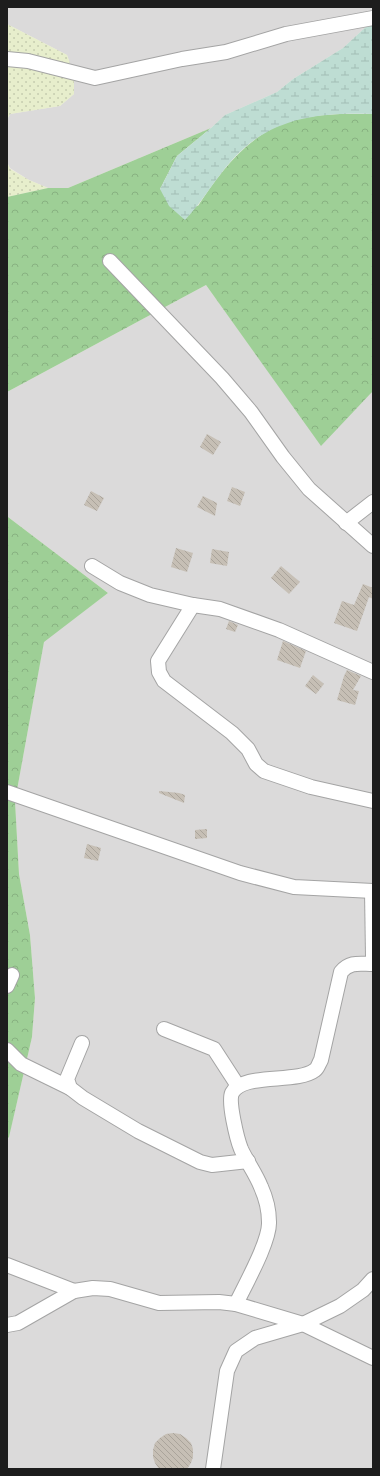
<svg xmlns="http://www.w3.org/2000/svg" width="380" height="1476" font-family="'Golos Text',sans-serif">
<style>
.residential{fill:#dbdada}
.farmland{fill:url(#farmland-dots)}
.forest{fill:url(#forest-crowns)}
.wetland{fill:url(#wetland-marsh)}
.building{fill:url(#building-back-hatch)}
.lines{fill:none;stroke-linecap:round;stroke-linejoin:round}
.minor-casing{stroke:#a4a4a4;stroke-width:16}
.minor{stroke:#fff;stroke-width:14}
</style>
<defs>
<pattern id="farmland-dots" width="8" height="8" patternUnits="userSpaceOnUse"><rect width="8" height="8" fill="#e7eecc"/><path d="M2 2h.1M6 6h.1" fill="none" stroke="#c6ccaf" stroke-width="1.8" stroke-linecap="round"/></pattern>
<pattern id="forest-crowns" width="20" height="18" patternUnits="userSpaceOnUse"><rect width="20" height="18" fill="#9ecf96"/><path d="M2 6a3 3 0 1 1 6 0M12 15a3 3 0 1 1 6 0" fill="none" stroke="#88b181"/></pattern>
<pattern id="wetland-marsh" width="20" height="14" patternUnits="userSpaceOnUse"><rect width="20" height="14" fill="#beddd3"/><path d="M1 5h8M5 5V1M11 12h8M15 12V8" fill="none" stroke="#a3bdb5"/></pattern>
<pattern id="building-back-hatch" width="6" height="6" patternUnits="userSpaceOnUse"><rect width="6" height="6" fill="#c6bfb5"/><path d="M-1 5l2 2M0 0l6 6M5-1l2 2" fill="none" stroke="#aaa49b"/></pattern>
</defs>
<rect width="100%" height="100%" fill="#eeece2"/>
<g class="residential">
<path d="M7 7H373V22L370 23 343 48 293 79 277 92 225 115 211 128 68 188H48L29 180 10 168 7 162V120L10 114 60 106 74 94V75L67 55 7 24Z"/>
<path d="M206 285 321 445 373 391V1469H7V1139L9 1136 32 1037 35 998 30 935 19 874 15 801 44 641 108 593 8 517 7 392Z"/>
</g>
<g class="farmland">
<path d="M7 24 67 55 74 75V94L60 106 10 114 7 119Z"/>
<path d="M7 162 10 169 29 180 48 188 7 197Z"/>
</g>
<g class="forest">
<path d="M340 114H373V391L321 446 206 285 7 392V197L48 188H68L211 128 177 156 160 189 198 206C217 176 245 139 280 125 298 117 320 115 340 114Z"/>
<path d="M7 497 8 517 108 593 44 642 15 801 19 874 30 935 35 998 32 1037 9 1137 7 1139Z"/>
</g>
<path class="wetland" d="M373 22V114C320 112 270 117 232 160 215 179 203 201 185 220L169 206 160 189 177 156 211 128 225 115 277 92 293 79 343 48 370 23Z"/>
<g class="building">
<path d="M207 434 221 442 213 455 200 447Z"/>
<path d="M232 487 245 492 240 506 227 501Z"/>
<path d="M91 491 104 498 97 511 84 505Z"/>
<path d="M203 496 217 503 215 516 197 507Z"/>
<path d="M176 548 193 553 187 572 171 567Z"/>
<path d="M212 549 229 552 227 566 210 563Z"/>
<path d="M281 566 300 582 289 594 271 578Z"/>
<path d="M363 584 373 588V599L369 597 357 631 334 623 342 601 354 605Z"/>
<path d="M229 621 238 625 235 632 226 629Z"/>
<path d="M283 641 306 651 300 668 277 660Z"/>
<path d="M347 670 361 676 353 690 359 691 355 705 337 700 344 676Z"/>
<path d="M313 675 324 684 316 694 305 686Z"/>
<path d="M159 791 179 793 185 795 184 803 159 793Z"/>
<path d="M207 829V838L195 839V830Z"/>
<path d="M87 844 101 848 98 861 84 858Z"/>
<path d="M173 1433 180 1434 186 1438 191 1443 193 1449V1457L191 1463 187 1469H159L155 1463 153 1457V1450L155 1443 160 1438 166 1434Z"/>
</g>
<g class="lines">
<defs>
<g id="minor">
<path d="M7 59 28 61 95 78 182 59 226 52 286 34 373 18"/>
<path d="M110 261 222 378 251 412 283 457 309 489 373 546"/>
<path d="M346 523 373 502"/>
<path d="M92 566 120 583 150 595 193 605 220 609 279 630 373 672"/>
<path d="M193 605 158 661 159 672 164 681 232 733 248 749 256 764 264 771 311 787 373 801"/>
<path d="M7 792 240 873 294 887 373 891"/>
<path d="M372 891 373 957"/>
<path d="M7 986 12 975"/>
<path d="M164 1029 214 1049 238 1086"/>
<path d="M82 1043 67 1079 70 1088 83 1098 138 1131 200 1162 212 1165 248 1161"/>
<path d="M7 1050 21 1064 70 1088"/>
<path d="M7 1265 74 1291"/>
<path d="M236 1304C245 1285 270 1241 269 1222 269 1210 266 1198 261 1187 256 1174 247 1162 241 1149 237 1139 228 1102 232 1093 243 1072 297 1084 315 1070 318 1068 319 1063 321 1060L341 972C350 961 360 964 373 964"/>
<path d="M7 1325 18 1323 74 1291 93 1288 110 1289 159 1303 219 1302 236 1304 303 1324 373 1358"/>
<path d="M213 1469 227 1371 236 1351 255 1338 303 1324 340 1306 363 1290 373 1279"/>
</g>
</defs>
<use href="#minor" class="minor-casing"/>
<use href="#minor" class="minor"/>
</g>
<rect width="380" height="1476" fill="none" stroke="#1d1d1d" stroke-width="16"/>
</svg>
